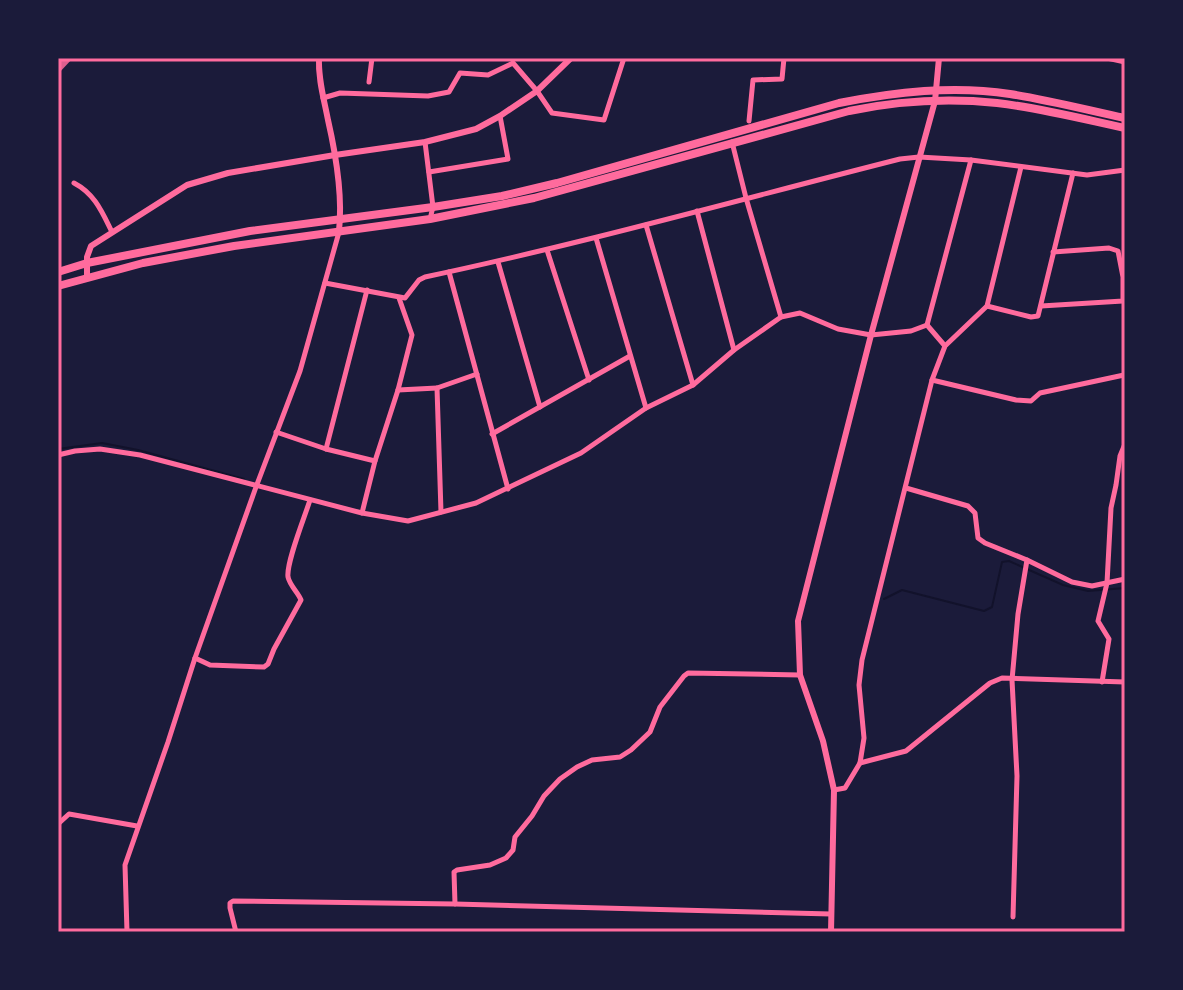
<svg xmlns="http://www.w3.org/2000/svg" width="1183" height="990" font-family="Helvetica,sans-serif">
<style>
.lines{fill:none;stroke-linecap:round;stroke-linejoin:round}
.stream{stroke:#12122b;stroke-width:2}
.building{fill:#dd5f8e}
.minor{stroke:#ff6b9d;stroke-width:5}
.tertiary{stroke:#ff6b9d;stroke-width:6}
.trunk{stroke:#ff6b9d;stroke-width:8}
.neatline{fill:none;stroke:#ff6b9d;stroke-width:3}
</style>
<rect width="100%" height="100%" fill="#1b1b3a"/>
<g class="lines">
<g class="stream">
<path d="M58 449 102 443 138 450 244 479"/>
<path d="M884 599 902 590 984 611 992 607 1002 562 1009 561 1063 585 1088 591 1125 588"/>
</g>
</g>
<path class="building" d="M58 58H73L58 74Z"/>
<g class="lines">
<g class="minor">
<path d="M447 58H458"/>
<path d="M1107 58 1125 62"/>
<path d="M369 82 372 58"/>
<path d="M323 98 340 93 428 96 449 92 460 73 488 75 513 63 537 91 552 113 604 120 624 58"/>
<path d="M749 121 753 80 782 79 784 58"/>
<path d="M425 142 433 207 430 219"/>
<path d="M732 142 746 198 781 317"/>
<path d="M429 172 508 159 500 116"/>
<path d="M74 183C95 194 102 212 112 232"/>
<path d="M697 211 734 350"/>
<path d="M646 225 693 385"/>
<path d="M596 238 646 408"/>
<path d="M547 250 589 380"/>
<path d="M498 262 540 407"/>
<path d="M449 272 508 489"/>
<path d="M325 283 405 298 419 280 425 277C585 243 742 199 900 159L919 157 971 160 1087 175 1125 170"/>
<path d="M987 306 1031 317 1038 316 1073 173"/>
<path d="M1041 306 1123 301V277L1118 251 1109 248 1053 252"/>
<path d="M927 325 971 160"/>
<path d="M927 325 945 346"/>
<path d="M932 380 1016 400 1031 401 1040 393 1124 375"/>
<path d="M437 388 441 512"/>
<path d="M398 390 437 388 477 374"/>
<path d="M276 432 326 449 375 461"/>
<path d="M492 434 630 356"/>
<path d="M326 449 367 290"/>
<path d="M58 455 75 451 100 449 140 455 362 513 408 521 476 503 581 453 646 408 693 385 734 350 781 317 800 313 838 329 871 335 911 331 927 325"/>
<path d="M906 488 968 506 975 513 978 538 985 543 1027 560 1072 582 1092 586 1125 579"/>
<path d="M362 513 375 461 398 390 412 335 399 298"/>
<path d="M195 658 210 665 264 667 268 664 274 649 301 600C298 592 290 586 288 577 286 563 305 516 310 500"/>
<path d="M1102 682 1109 639 1098 621 1107 583 1111 508 1116 485 1120 456 1125 444"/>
<path d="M860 763 906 751 990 683 1002 678 1125 682"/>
<path d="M834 790 845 788 860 763 864 738 859 685 862 660 932 380 945 346 987 306 1021 167"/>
<path d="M58 824 69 814 137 826"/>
<path d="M455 904 454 872 457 870 490 865 506 858 513 850 515 837 532 816 544 796 560 779 577 767 592 760 620 757 631 750 650 732 660 707 684 676 688 673 800 675"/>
<path d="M1013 917 1017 776 1012 680 1018 614 1027 560"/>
<path d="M127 932 125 865 168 742 195 658 256 487 300 371 339 232"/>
<path d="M236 932 230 908V903L233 901 455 904 831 914"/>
</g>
<g class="tertiary">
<path d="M319 58C318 79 324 99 328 120 336 155 343 195 339 231"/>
<path d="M87 277V257L91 246 187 185 228 173 335 155 425 142 476 129 500 116 537 91 571 58"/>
<path d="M831 932 834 790 823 741 800 675 798 621 871 335 935 101 939 58"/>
</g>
<g class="trunk">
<path d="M58 272 87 263 250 231 433 207 502 196 557 183 839 103C895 92 953 85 1010 94 1049 100 1087 110 1125 118"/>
<path d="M58 286 143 263 234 246 430 219 534 198 849 111C897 101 948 98 997 103 1040 108 1083 119 1125 128"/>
</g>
</g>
<rect width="1183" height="990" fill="none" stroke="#1b1b3a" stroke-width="120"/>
<rect x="60" y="60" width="1063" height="870" class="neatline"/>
</svg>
